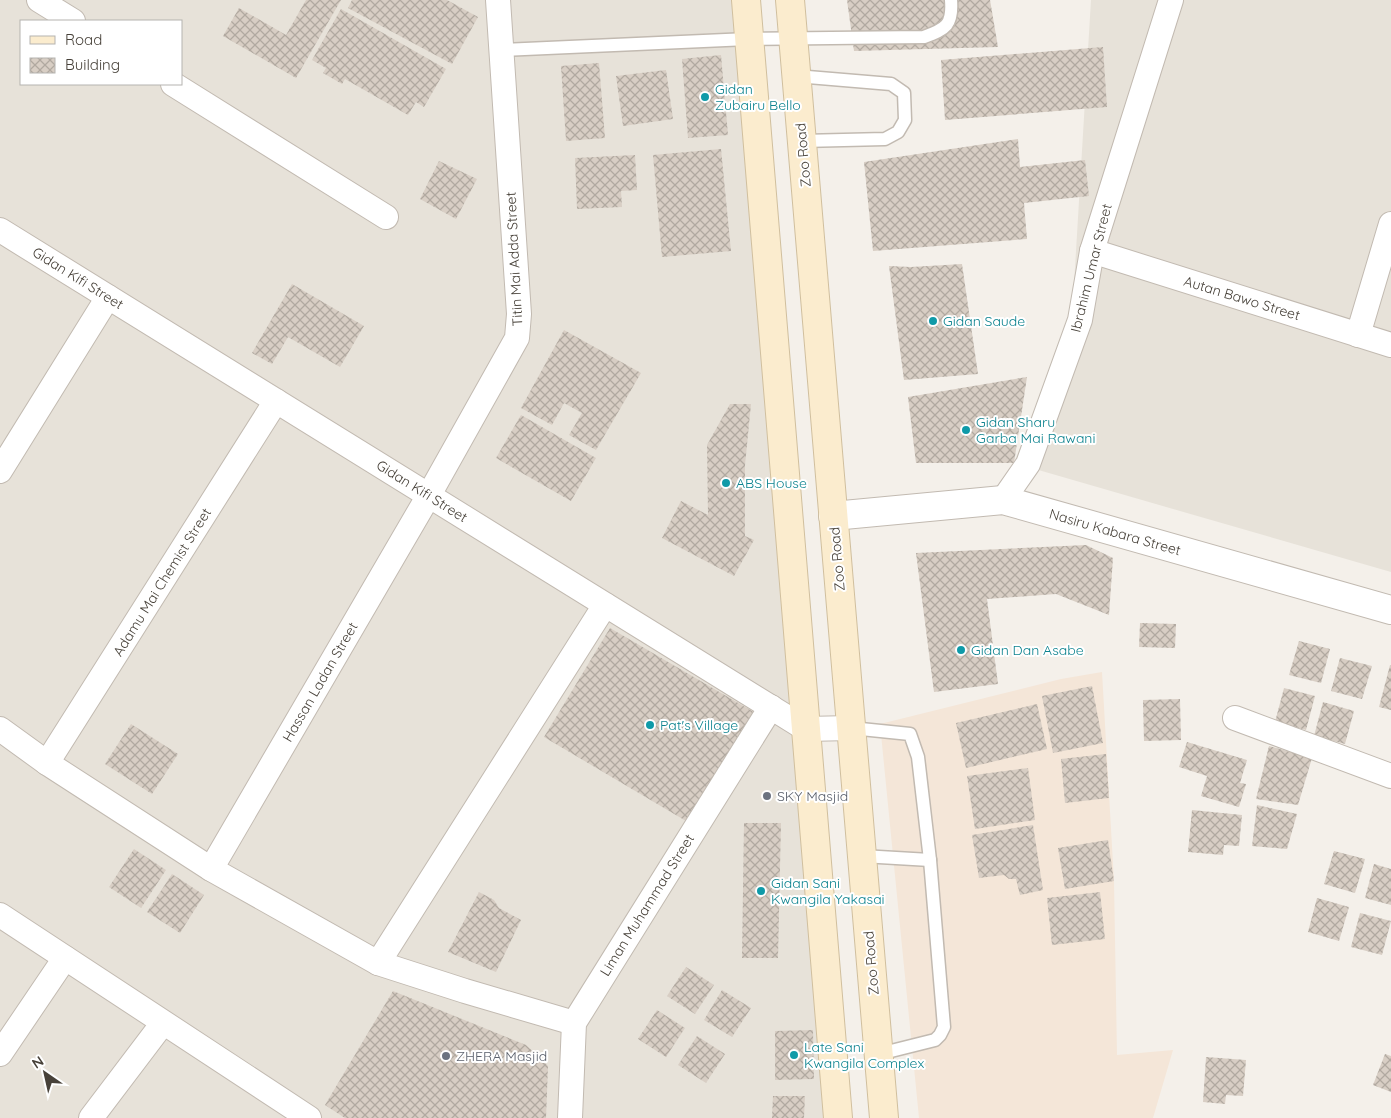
<svg xmlns="http://www.w3.org/2000/svg" width="1391" height="1118" font-family="Quicksand,sans-serif">
<style>
.residential{fill:#e7e2d9;fill-rule:evenodd}
.commercial{fill:#f4e6d8}
.building{fill:url(#building-cross-hatch)}
.lines{fill:none;stroke-linecap:round;stroke-linejoin:round}
.service-casing{stroke:#c2bab1;stroke-width:15}
.minor-casing{stroke:#c2bab1;stroke-width:26}
.tertiary-casing{stroke:#c2bab1;stroke-width:30}
.secondary-casing{stroke:#d0bf9e;stroke-width:30}
.service{stroke:#fff;stroke-width:12}
.minor{stroke:#fff;stroke-width:24}
.tertiary{stroke:#fff;stroke-width:28}
.secondary{stroke:#fbecce;stroke-width:28}
.culture-dot{fill:#0f9aa8;stroke:#fff;stroke-width:2}
.worship-dot{fill:#6b7280;stroke:#fff;stroke-width:2}
.labels{text-anchor:middle;dominant-baseline:central;stroke-width:4;stroke-linejoin:round;paint-order:stroke}
.culture-label{font-size:14px;fill:#0d838f;stroke:#fff;text-anchor:start}
.street-label{font-size:14px;fill:#474139;stroke:#fff}
.worship-label{font-size:14px;fill:#5b616d;stroke:#fff;text-anchor:start}
</style>
<defs>
<pattern id="building-cross-hatch" width="8" height="8" patternUnits="userSpaceOnUse" patternTransform="scale(1.25)"><rect width="8" height="8" fill="#d8cec4"/><path d="M0 0l8 8M0 8l8-8" fill="none" stroke="#b1a9a0"/></pattern>
</defs>
<rect width="100%" height="100%" fill="#f4f0ea"/>
<g class="residential">
<path d="M0 0H759L838 1118H0ZM21 21H181V84H21Z"/>
<path d="M1091 0H1391V572L1014 463 1072 318Z"/>
</g>
<path class="commercial" d="M1102 672 1114 881 1117 1055 1173 1050 1153 1118H919L880 724 1061 679Z"/>
<g class="building">
<path d="M306 0H341L296 78 223 36 239 8 286 35Z"/>
<path d="M352 0H447L478 17 452 64 348 8Z"/>
<path d="M847 0H990L998 47 854 51Z"/>
<path d="M341 9 446 69 424 107 416 102 408 115 345 79 342 84 323 73 326 68 312 60Z"/>
<path d="M1103 47 1107 107 945 120 941 60Z"/>
<path d="M721 55 728 135 688 138 682 59Z"/>
<path d="M599 63 605 138 566 141 561 66Z"/>
<path d="M666 70 673 119 623 126 616 76Z"/>
<path d="M1018 139 1020 167 1085 160 1089 196 1024 203 1027 239 873 251 864 162Z"/>
<path d="M721 149 731 251 662 257 653 155Z"/>
<path d="M635 155 637 190 621 191 622 207 577 209 575 158Z"/>
<path d="M439 161 477 179 456 219 420 199Z"/>
<path d="M962 264 978 374 904 380 889 266 911 267Z"/>
<path d="M292 284 364 326 340 367 288 337 272 364 252 353Z"/>
<path d="M564 330 641 373 596 450 569 435 582 413 564 403 552 425 521 408Z"/>
<path d="M1027 377 1014 463H916L908 397Z"/>
<path d="M730 404H751L745 465V536L754 540 734 576 662 538 681 501 708 515 707 445Z"/>
<path d="M521 415 596 458 571 501 496 458Z"/>
<path d="M1086 545 1113 558 1109 615 1056 594 987 599 998 684 934 692 916 553Z"/>
<path d="M1140 623 1176 624 1175 648 1139 647Z"/>
<path d="M610 628 757 714 686 821 544 737Z"/>
<path d="M1299 641 1330 649 1321 683 1289 675Z"/>
<path d="M1340 658 1372 666 1362 699 1331 691Z"/>
<path d="M1390 665H1391V710L1379 707Z"/>
<path d="M1092 686 1103 743 1053 753 1042 696Z"/>
<path d="M1284 688 1315 696 1306 730 1275 722Z"/>
<path d="M1180 699 1181 740 1144 741 1143 700Z"/>
<path d="M1323 702 1354 711 1345 744 1314 736Z"/>
<path d="M1037 704 1047 749 966 768 956 723Z"/>
<path d="M131 724 178 754 152 794 105 764Z"/>
<path d="M1187 742 1247 760 1240 783 1246 784 1239 807 1201 796 1207 776 1179 767Z"/>
<path d="M1269 746 1312 758 1298 805 1256 799Z"/>
<path d="M1106 754 1109 798 1065 803 1061 759Z"/>
<path d="M1028 768 1035 820 975 829 967 776Z"/>
<path d="M1257 805 1297 814 1287 849 1252 846Z"/>
<path d="M1192 810 1242 815 1239 846 1224 845 1223 855 1188 852Z"/>
<path d="M744 823H781L778 958H742Z"/>
<path d="M1033 825 1043 890 1020 895 1016 879H1009L1004 875 979 878 972 835Z"/>
<path d="M1108 840 1114 881 1065 889 1058 848Z"/>
<path d="M134 849 166 870 141 908 109 887Z"/>
<path d="M1334 851 1365 859 1355 893 1324 884Z"/>
<path d="M1374 864 1391 869V905L1365 898Z"/>
<path d="M172 874 204 895 180 933 147 912Z"/>
<path d="M479 892 494 900 499 908 521 920 496 972 448 952Z"/>
<path d="M1100 892 1105 939 1052 945 1047 898Z"/>
<path d="M1317 898 1349 907 1339 941 1308 932Z"/>
<path d="M1360 913 1391 921 1382 955 1351 947Z"/>
<path d="M686 967 714 985 695 1014 667 996Z"/>
<path d="M722 990 751 1008 732 1037 704 1020Z"/>
<path d="M393 991 526 1045 548 1066 546 1118H345L325 1105Z"/>
<path d="M657 1010 685 1028 666 1057 638 1039Z"/>
<path d="M813 1030 814 1079 775 1080V1031Z"/>
<path d="M697 1036 725 1054 706 1083 678 1065Z"/>
<path d="M1385 1054 1391 1056V1092L1373 1085Z"/>
<path d="M1206 1057 1246 1060 1243 1096 1226 1095 1225 1104 1203 1102Z"/>
<path d="M773 1096H805L804 1118H772Z"/>
</g>
<g class="lines">
<defs>
<g id="service">
<path d="M502 50 748 39 924 37C946 29 953 25 951 0"/>
<path d="M796 76 891 84 904 93 905 120 898 132 885 139 802 141"/>
<path d="M851 728 910 734 918 757 930 860 944 1027 940 1035 935 1040 879 1054"/>
<path d="M862 856 930 860"/>
</g>
<g id="minor">
<path d="M39 0 73 21"/>
<path d="M173 84 386 217"/>
<path d="M0 230 806 729 851 728"/>
<path d="M1092 251 1391 345"/>
<path d="M1358 335 1391 224"/>
<path d="M0 471 108 297"/>
<path d="M1003 500 1028 464 1080 320 1092 251 1171 0"/>
<path d="M1235 718 1391 776"/>
<path d="M0 729 47 763 211 869 378 963 465 991 574 1023"/>
<path d="M47 763 276 401"/>
<path d="M211 869 429 495 517 338 519 314 498 0"/>
<path d="M0 915 309 1118"/>
<path d="M378 963 605 605"/>
<path d="M0 1054 65 958"/>
<path d="M91 1118 163 1023"/>
<path d="M570 1118 574 1023 771 707"/>
</g>
<path id="tertiary" d="M833 516 1003 500 1391 610"/>
<g id="secondary">
<path d="M746 0 838 1118"/>
<path d="M790 0 884 1118"/>
</g>
</defs>
<use href="#service" class="service-casing"/>
<use href="#minor" class="minor-casing"/>
<use href="#tertiary" class="tertiary-casing"/>
<use href="#secondary" class="secondary-casing"/>
<use href="#service" class="service"/>
<use href="#minor" class="minor"/>
<use href="#tertiary" class="tertiary"/>
<use href="#secondary" class="secondary"/>
</g>
<g class="culture-dot">
<circle cx="705" cy="97" r="5"/>
<circle cx="933" cy="321" r="5"/>
<circle cx="966" cy="430" r="5"/>
<circle cx="726" cy="483" r="5"/>
<circle cx="961" cy="650" r="5"/>
<circle cx="650" cy="725" r="5"/>
<circle cx="761" cy="891" r="5"/>
<circle cx="794" cy="1055" r="5"/>
</g>
<g class="worship-dot">
<circle cx="767" cy="796" r="5"/>
<circle cx="446" cy="1056" r="5"/>
</g>
<g class="labels">
<g class="culture-label">
<text x="715" y="89">Gidan<tspan x="715" dy="16">Zubairu Bello</tspan></text>
<text x="943" y="321">Gidan Saude</text>
<text x="976" y="422">Gidan Sharu<tspan x="976" dy="16">Garba Mai Rawani</tspan></text>
<text x="736" y="483">ABS House</text>
<text x="971" y="650">Gidan Dan Asabe</text>
<text x="660" y="725">Pat's Village</text>
<text x="771" y="883">Gidan Sani<tspan x="771" dy="16">Kwangila Yakasai</tspan></text>
<text x="804" y="1047">Late Sani<tspan x="804" dy="16">Kwangila Complex</tspan></text>
</g>
<g class="street-label">
<text transform="translate(803 155) rotate(-95)">Zoo Road</text>
<text transform="translate(514 259) rotate(-93)">Titin Mai Adda Street</text>
<text transform="translate(1091 268) rotate(-76)">Ibrahim Umar Street</text>
<text transform="translate(78 278) rotate(32)">Gidan Kifi Street</text>
<text transform="translate(1242 298) rotate(17)">Autan Bawo Street</text>
<text transform="translate(422 491) rotate(32)">Gidan Kifi Street</text>
<text transform="translate(1115 532) rotate(16)">Nasiru Kabara Street</text>
<text transform="translate(837 559) rotate(-95)">Zoo Road</text>
<text transform="translate(162 582) rotate(-58)">Adamu Mai Chemist Street</text>
<text transform="translate(320 682) rotate(-60)">Hassan Ladan Street</text>
<text transform="translate(647 905) rotate(-58)">Liman Muhammad Street</text>
<text transform="translate(871 963) rotate(-95)">Zoo Road</text>
</g>
<g class="worship-label">
<text x="777" y="796">SKY Masjid</text>
<text x="456" y="1056">ZHERA Masjid</text>
</g>
</g>
<rect x="20" y="20" width="162" height="65" fill="#ffffff" stroke="#b5b3b0"/>
<rect x="30" y="36" width="25" height="8" fill="#fbecce" stroke="#b5b3b0"/>
<text x="65" y="45" font-size="15" fill="#474139">Road</text>
<rect x="30" y="58" width="25" height="15" fill="url(#building-cross-hatch)" stroke="#b5b3b0"/>
<text x="65" y="70" font-size="15" fill="#474139">Building</text>
<g transform="translate(45 1073) rotate(326)" stroke="#ffffff" stroke-width="4" paint-order="stroke">
<path d="M0-4L9 19L0 12L-9 19Z" fill="#474139"/>
<text y="-8" font-size="14" font-weight="bold" text-anchor="middle" fill="#474139">N</text>
</g>
</svg>
